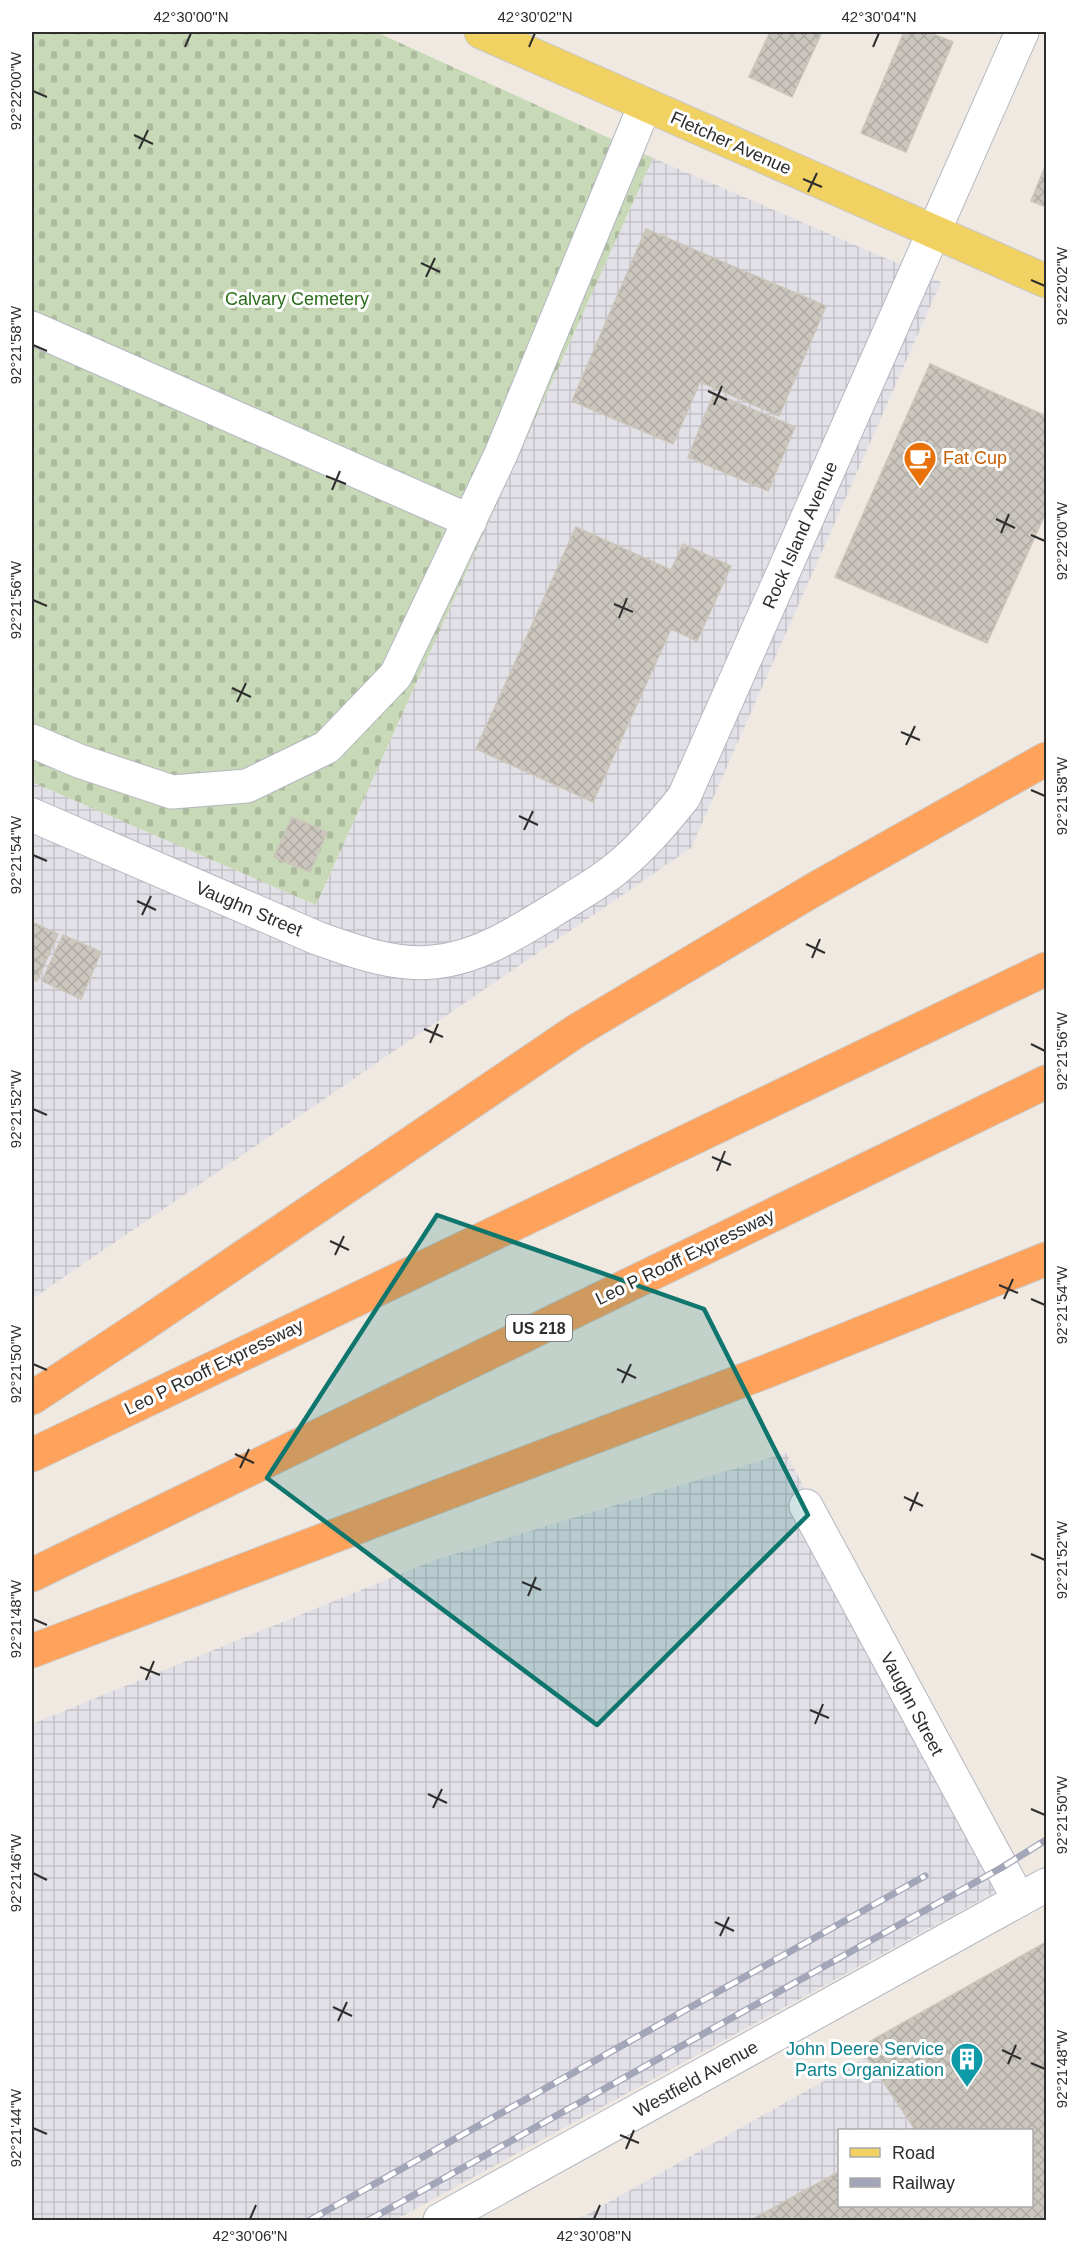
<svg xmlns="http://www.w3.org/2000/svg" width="1078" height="2252" font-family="Arial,sans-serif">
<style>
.industrial{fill:url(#industrial-grid);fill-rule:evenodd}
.cemetery{fill:url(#cemetery-stones)}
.building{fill:url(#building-cross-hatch);stroke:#cbc5ba;stroke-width:1.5}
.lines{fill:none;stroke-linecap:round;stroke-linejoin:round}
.minor-casing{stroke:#b4b7c1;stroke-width:35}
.major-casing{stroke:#c9c9c9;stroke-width:35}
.highway-casing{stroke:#c9c9c9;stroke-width:35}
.minor{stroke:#fff;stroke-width:33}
.major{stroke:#f2d163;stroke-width:33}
.highway{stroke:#ffa35c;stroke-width:33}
.rail-casing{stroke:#a3a6b8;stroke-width:7}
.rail{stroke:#fff;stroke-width:4.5;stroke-dasharray:14;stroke-linecap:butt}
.marked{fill:#0f766e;fill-opacity:0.2;stroke:#0f766e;stroke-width:4.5;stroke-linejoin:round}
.ticks{fill:none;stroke:#2e2e2e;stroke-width:2}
.labels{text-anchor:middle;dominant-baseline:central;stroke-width:6;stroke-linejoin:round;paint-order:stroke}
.shield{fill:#fff;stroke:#6d6d6d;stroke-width:1.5}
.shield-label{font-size:16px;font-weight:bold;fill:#2e2e2e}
.street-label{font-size:18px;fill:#2e2e2e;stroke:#fff}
.park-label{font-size:18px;fill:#2c6e1b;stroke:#fff}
.food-label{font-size:18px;fill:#c56008;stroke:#fff;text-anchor:start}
.culture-label{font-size:18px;fill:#0d838f;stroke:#fff;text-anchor:end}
.neatline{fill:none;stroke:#2e2e2e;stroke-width:2}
.ticks-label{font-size:15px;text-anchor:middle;fill:#2e2e2e}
</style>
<defs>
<pattern id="industrial-grid" width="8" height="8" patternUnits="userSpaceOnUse" patternTransform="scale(1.5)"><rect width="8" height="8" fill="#e3e1e8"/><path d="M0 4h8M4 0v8" fill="none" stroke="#c3c1c7"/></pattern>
<pattern id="cemetery-stones" width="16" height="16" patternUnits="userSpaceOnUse" patternTransform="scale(1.5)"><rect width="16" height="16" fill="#c8d9b8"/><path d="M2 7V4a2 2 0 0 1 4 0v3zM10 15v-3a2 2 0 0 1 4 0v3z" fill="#acbb9e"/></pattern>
<pattern id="building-cross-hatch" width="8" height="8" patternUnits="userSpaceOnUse" patternTransform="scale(1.5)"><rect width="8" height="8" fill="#cbc7bf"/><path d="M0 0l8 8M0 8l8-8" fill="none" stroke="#afaba4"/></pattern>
</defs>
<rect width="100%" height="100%" fill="#efe9e1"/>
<g class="industrial">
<path d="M653 158 941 282 691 848 32 1299V782L316 905Z"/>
<path d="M786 1453 1010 1884 395 2220H32V1724L435 1560Z"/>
<path d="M1046 1956V2220H577ZM840 2130H1032V2206H840Z"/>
</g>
<path class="cemetery" d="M32 32H376L653 158 316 905 32 782Z"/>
<g class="building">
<path d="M770 32H822L792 97 749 77Z"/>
<path d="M904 32H928L953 42 906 152 861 133Z"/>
<path d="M1046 164V207L1031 201Z"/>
<path d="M646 229 826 306 779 416 700 382 673 444 572 401Z"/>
<path d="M930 364 1046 416V512L987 643 835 577Z"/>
<path d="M714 393 795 427 768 491 688 457Z"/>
<path d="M576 527 671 570 683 544 731 566 697 641 671 629 593 802 476 749Z"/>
<path d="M292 817 327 832 310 872 274 857Z"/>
<path d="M32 922 58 934 37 981 32 979Z"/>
<path d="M63 935 101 952 81 999 42 981Z"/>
<path d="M1046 1942V2220H751L840 2171V2206H1032V2130H910L914 2128 860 2047Z"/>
</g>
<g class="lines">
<defs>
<g id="minor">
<path d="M32 328 470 521"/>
<path d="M32 741 79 761 172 792 247 786 327 747 396 675 501 454 645 105"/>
<path d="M32 815 317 938C354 951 393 966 433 962 481 958 524 928 565 903 583 891 602 881 618 867 643 847 664 822 684 797L1022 32"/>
<path d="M806 1506 1019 1900"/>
<path d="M440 2220 1046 1885"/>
</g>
<path id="major" d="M481 32 1046 281"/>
<g id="highway">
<path d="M32 1398 143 1325 576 1031 815 889 1046 759"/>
<path d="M32 1455 1046 969"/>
<path d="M32 1575 1046 1082"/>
<path d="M32 1651 770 1370 1046 1259"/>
</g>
</defs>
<use href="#minor" class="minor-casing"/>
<use href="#major" class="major-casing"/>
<use href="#highway" class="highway-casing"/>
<use href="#minor" class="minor"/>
<use href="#major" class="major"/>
<use href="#highway" class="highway"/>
<defs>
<g id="rail">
<path d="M310 2220 925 1876"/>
<path d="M369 2220 1001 1868 1046 1840"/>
</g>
</defs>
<use href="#rail" class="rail-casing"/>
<use href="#rail" class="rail"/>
</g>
<path class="marked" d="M437 1215 704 1309 808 1515 597 1725 267 1478Z"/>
<path class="ticks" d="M185 47 191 33M529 47 535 33M873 47 879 33M33 91 47 97M134 135 153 144M139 149 148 130M803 179 822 187M808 192 817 173M421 263 440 272M426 277 435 258M1031 280 1045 286M33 345 47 351M708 391 727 400M714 405 722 386M326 476 346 484M332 490 340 471M996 519 1015 528M1001 533 1009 514M1031 535 1045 541M33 600 47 606M614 604 633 612M619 618 627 598M232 688 251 697M237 702 246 683M901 732 920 740M906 745 915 726M1031 790 1045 796M519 816 538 825M524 830 533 811M33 855 47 861M137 901 156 910M142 915 151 896M806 944 825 953M812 958 820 939M424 1029 443 1037M430 1043 438 1024M1031 1044 1045 1051M33 1109 47 1115M712 1157 731 1165M717 1171 725 1151M330 1241 349 1250M335 1255 344 1236M999 1285 1018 1293M1004 1299 1013 1279M1031 1299 1045 1305M33 1364 47 1370M617 1369 636 1378M622 1383 631 1364M235 1454 254 1463M240 1468 249 1449M904 1497 923 1506M910 1511 918 1492M1031 1554 1045 1560M522 1582 541 1590M528 1596 536 1577M33 1619 47 1625M140 1667 160 1675M146 1680 154 1661M810 1710 829 1718M815 1724 823 1704M428 1794 447 1803M433 1808 442 1789M1031 1809 1045 1815M33 1873 47 1880M715 1922 734 1931M720 1936 729 1917M333 2007 352 2016M338 2021 347 2002M1002 2050 1021 2059M1031 2063 1045 2069M1008 2064 1016 2045M33 2128 47 2134M620 2135 639 2143M626 2149 634 2130M250 2219 256 2205M594 2219 600 2205"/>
<defs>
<symbol id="cafe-pin" viewBox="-11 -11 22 30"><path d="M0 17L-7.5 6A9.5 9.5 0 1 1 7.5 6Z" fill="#e8710a" stroke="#fff"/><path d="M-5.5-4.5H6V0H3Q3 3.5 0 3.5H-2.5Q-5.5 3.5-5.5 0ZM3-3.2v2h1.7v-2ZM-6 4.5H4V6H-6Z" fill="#fff"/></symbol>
<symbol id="building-pin" viewBox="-11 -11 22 30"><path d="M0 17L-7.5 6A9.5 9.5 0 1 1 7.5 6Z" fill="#0f9aa8" stroke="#fff"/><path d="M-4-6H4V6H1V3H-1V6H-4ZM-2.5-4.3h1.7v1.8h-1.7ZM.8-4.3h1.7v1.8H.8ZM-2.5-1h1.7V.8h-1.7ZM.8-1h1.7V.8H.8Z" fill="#fff"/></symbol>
</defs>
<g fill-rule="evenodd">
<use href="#cafe-pin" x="901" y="439" width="38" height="52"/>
<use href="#building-pin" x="948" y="2040" width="38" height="52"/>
</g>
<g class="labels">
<rect class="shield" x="506" y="1315" width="66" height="26" rx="4.5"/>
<g class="shield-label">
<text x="539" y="1328">US 218</text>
</g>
<g class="street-label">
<text transform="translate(731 143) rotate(24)">Fletcher Avenue</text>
<text transform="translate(800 535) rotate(-66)">Rock Island Avenue</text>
<text transform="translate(249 909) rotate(23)">Vaughn Street</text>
<text transform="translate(685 1257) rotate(-26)">Leo P Rooff Expressway</text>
<text transform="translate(214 1367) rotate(-26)">Leo P Rooff Expressway</text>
<text transform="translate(912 1704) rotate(62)">Vaughn Street</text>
<text transform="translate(696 2079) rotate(-29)">Westfield Avenue</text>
</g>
<g class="park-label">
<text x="297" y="299">Calvary Cemetery</text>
</g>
<g class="food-label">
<text x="943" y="458">Fat Cup</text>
</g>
<g class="culture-label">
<text x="944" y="2049">John Deere Service<tspan x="944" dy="21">Parts Organization</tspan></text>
</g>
</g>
<rect width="1078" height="2252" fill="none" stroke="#ffffff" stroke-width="66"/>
<rect x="838" y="2129" width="195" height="78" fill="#ffffff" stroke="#ababab" stroke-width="1.5"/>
<rect x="850" y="2148" width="30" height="9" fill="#f2d163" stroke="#ababab" stroke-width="1.5"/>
<text x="892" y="2159" font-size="18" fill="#2e2e2e">Road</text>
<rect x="850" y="2178" width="30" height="9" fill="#a3a6b8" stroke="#ababab" stroke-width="1.5"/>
<text x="892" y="2189" font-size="18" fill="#2e2e2e">Railway</text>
<rect x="33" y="33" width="1012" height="2186" class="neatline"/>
<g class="ticks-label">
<text x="191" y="22">42°30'00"N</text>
<text x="535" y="22">42°30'02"N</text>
<text x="879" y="22">42°30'04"N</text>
<text transform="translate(16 91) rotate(-90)" y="5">92°22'00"W</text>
<text transform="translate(1062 286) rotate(-90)" y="5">92°22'02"W</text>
<text transform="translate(16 345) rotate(-90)" y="5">92°21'58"W</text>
<text transform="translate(1062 541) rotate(-90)" y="5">92°22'00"W</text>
<text transform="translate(16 600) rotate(-90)" y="5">92°21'56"W</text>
<text transform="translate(1062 796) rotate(-90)" y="5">92°21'58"W</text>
<text transform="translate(16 855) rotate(-90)" y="5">92°21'54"W</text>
<text transform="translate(1062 1051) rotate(-90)" y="5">92°21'56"W</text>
<text transform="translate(16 1109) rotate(-90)" y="5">92°21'52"W</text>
<text transform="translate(1062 1305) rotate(-90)" y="5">92°21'54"W</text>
<text transform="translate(16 1364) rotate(-90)" y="5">92°21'50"W</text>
<text transform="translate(1062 1560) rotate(-90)" y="5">92°21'52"W</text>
<text transform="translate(16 1619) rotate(-90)" y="5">92°21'48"W</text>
<text transform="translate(1062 1815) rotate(-90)" y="5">92°21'50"W</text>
<text transform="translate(16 1873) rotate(-90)" y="5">92°21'46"W</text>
<text transform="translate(1062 2069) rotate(-90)" y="5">92°21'48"W</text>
<text transform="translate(16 2128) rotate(-90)" y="5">92°21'44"W</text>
<text x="250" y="2241">42°30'06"N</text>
<text x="594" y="2241">42°30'08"N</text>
</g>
</svg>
